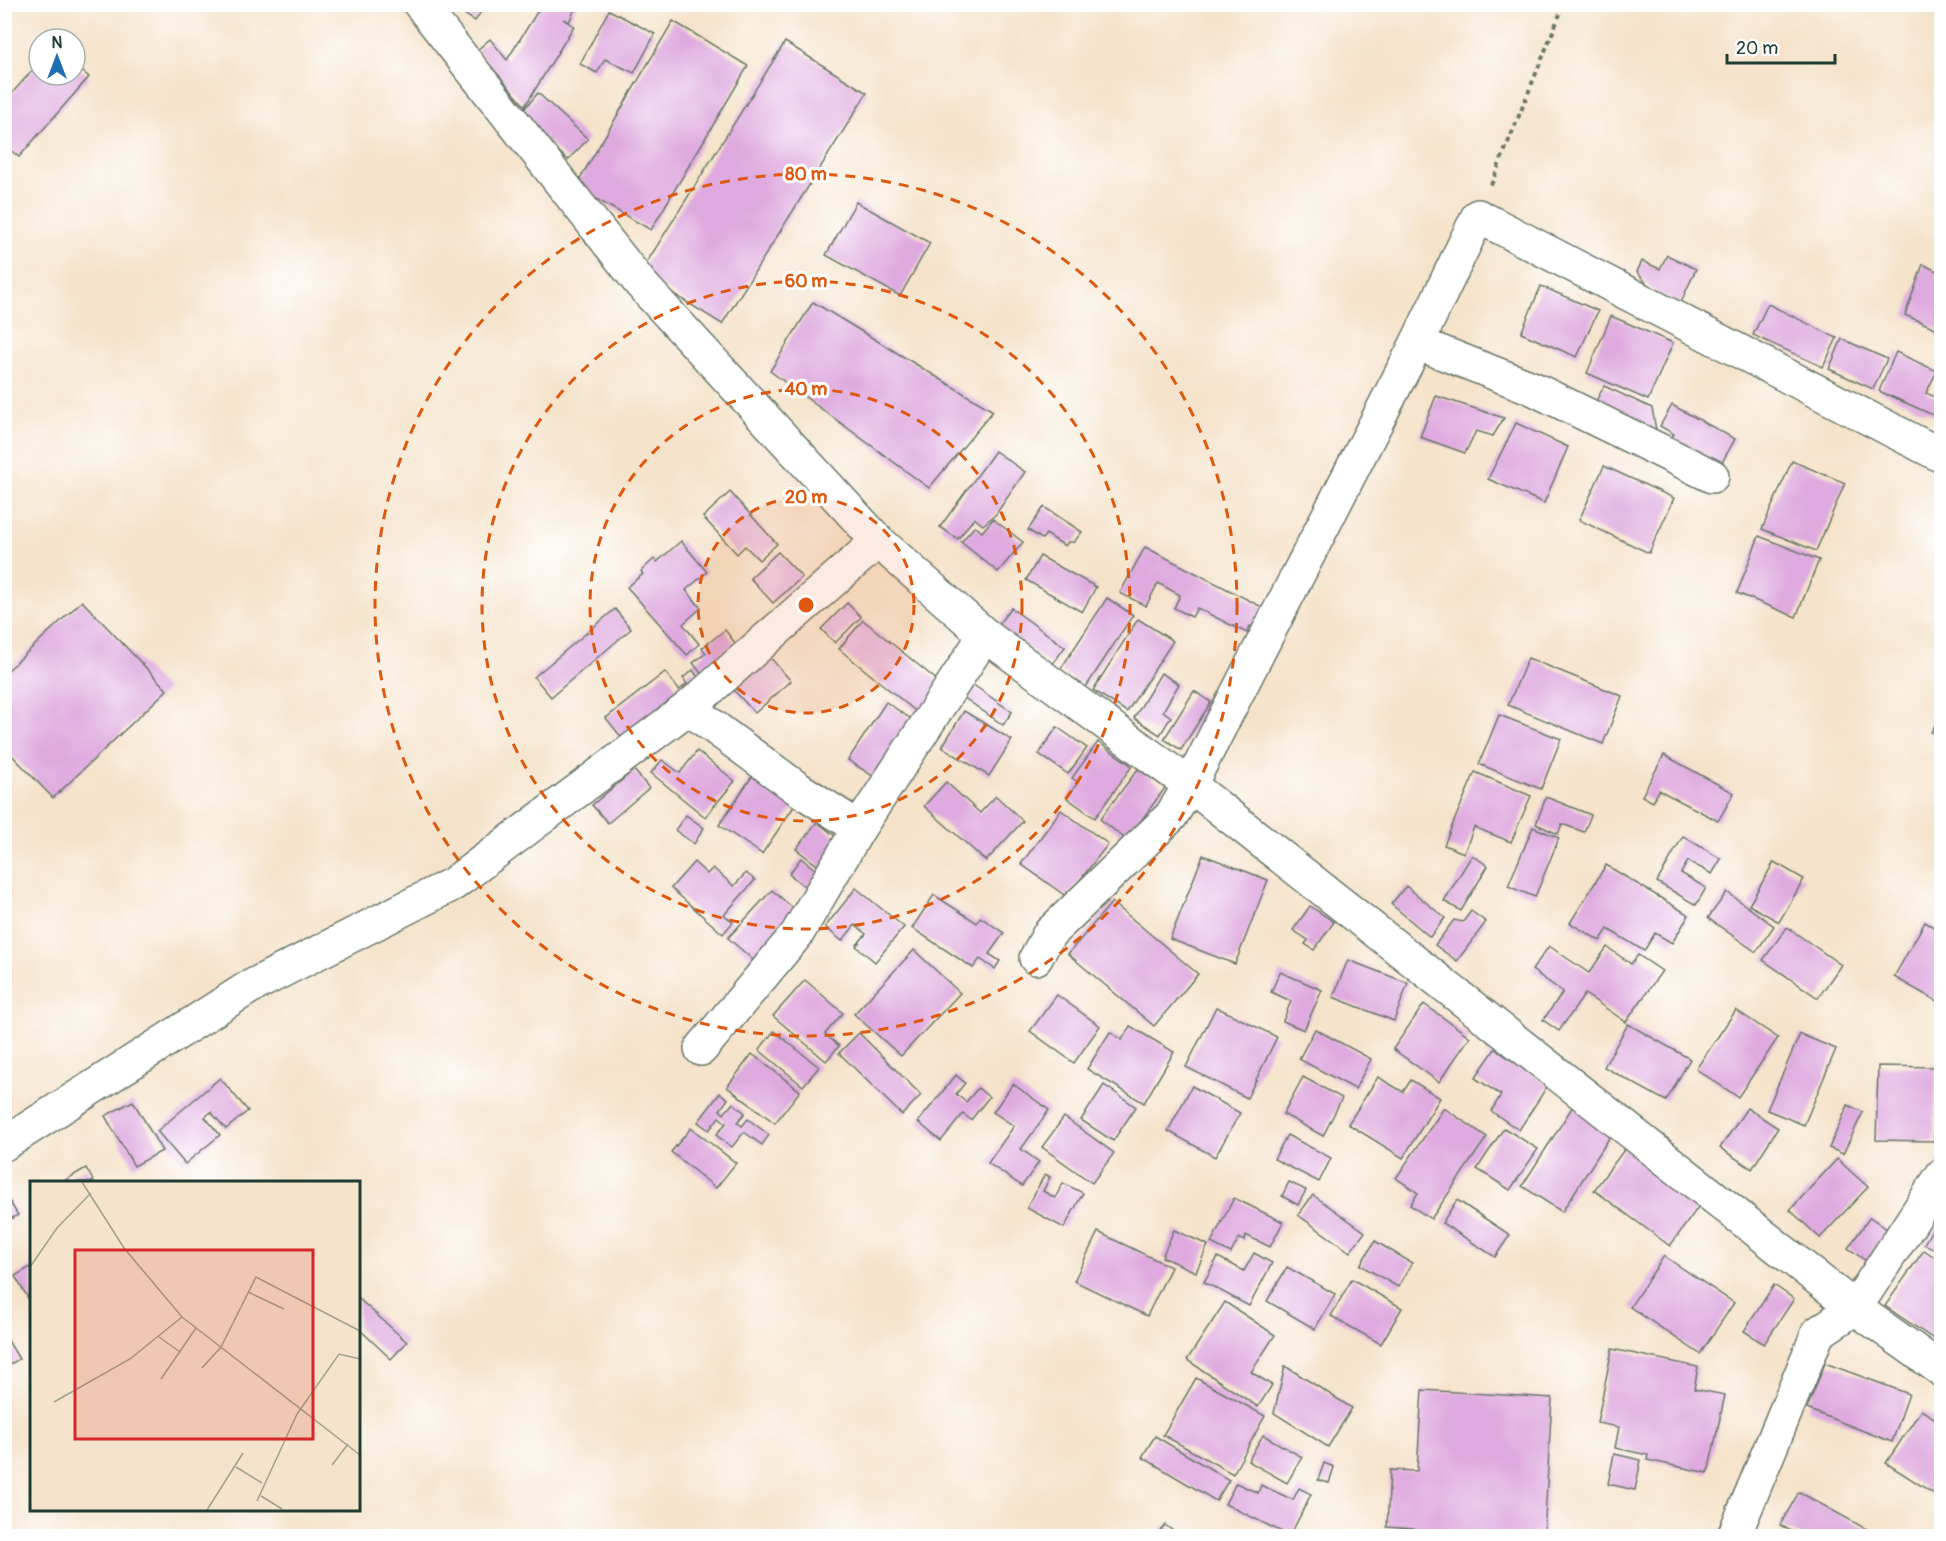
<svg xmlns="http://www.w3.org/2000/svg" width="1946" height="1541" font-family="Pangolin,sans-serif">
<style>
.building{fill:#dfaadf}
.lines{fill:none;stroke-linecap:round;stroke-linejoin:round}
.minor-casing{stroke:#6a7769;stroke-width:36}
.path{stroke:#6a7769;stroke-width:4;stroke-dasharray:4.5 4.5;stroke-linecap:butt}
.minor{stroke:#fff;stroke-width:33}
.ring{fill:none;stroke:#de580e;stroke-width:3;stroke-dasharray:10 8}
.inset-road{fill:none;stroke:#9fa18f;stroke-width:1.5}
.view{fill:#d62828;fill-opacity:0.15;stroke:#d62828;stroke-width:3}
.inset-edge{fill:none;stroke:#1f3d34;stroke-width:3}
.centre{fill:#de580e;stroke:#fff;stroke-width:3}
.ring-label{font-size:18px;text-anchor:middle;font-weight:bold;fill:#de580e;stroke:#fff;stroke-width:6;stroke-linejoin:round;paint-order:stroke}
</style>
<rect width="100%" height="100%" fill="#fff"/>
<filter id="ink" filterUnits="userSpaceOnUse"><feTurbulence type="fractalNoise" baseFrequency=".0167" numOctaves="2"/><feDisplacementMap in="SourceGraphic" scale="12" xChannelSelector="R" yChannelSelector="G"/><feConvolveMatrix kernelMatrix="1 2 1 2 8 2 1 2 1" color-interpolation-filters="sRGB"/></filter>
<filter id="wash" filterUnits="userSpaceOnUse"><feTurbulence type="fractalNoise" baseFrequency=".008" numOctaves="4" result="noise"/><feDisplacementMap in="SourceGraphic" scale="24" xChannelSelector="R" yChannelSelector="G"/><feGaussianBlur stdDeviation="1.35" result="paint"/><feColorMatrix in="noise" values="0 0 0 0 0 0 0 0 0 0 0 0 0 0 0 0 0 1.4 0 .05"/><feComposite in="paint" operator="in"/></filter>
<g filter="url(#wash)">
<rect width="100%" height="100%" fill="#f5e3cb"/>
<g id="blocks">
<g class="building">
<path d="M448 4H486L475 21Z"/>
<path d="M530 4H577L569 22 563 19 574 26 525 106 477 50 490 39 507 60 539 9Z"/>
<path d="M609 10 655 34 634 73 605 59 597 73 580 64Z"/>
<path d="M673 21 748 66 651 230 575 187Z"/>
<path d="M785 42 867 93 722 324 640 273Z"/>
<path d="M39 63V75H75V65L89 77 19 157 4 145V102Z"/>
<path d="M538 93 588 139 568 160 519 115Z"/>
<path d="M856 202 930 243 900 296 826 255Z"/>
<path d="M1667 255 1696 269 1680 304 1653 291 1637 272 1642 261 1660 269Z"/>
<path d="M1923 264 1942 274V331L1905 315Z"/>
<path d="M1541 286 1598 311 1577 357 1521 333Z"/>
<path d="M813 302 993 411 929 488 770 371Z"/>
<path d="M1768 304 1837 338 1823 367 1753 335Z"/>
<path d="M1611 316 1673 343 1648 400 1587 373Z"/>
<path d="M1842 339 1887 359 1873 389 1829 369Z"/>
<path d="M1896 352 1937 371 1926 393 1942 400V419L1879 391Z"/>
<path d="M1604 386 1652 408 1657 435 1589 414Z"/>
<path d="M1436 396 1504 418 1493 436 1476 431 1465 453 1420 437Z"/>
<path d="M1672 405 1735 439 1715 475 1665 449 1674 434 1660 426Z"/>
<path d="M1516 423 1568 447 1544 503 1488 479Z"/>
<path d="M995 451 1025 472 996 514 983 525 974 518 958 539 940 527Z"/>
<path d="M1792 461 1845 483 1816 551 1762 529Z"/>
<path d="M1604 466 1674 498 1649 553 1579 520Z"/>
<path d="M730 492 777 544 759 560 745 546 737 554 703 517Z"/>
<path d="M1044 507 1082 532 1074 542H1068L1065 546 1046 534 1042 539 1028 530Z"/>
<path d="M993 519 1023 542 998 572 961 542 975 526 982 532Z"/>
<path d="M1759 536 1819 560 1796 617 1737 593Z"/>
<path d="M681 541 707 572 686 590 701 608 683 624 699 644 687 655 627 587 643 574 641 571 654 559 657 562Z"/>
<path d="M1145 547 1266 609 1256 629 1250 626 1247 633 1197 608 1192 617 1174 608 1180 595 1158 583 1146 606 1120 593Z"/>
<path d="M778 552 802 577 773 603 750 578Z"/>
<path d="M1040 556 1096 587 1082 612 1026 580Z"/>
<path d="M1107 598 1133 615 1086 687 1060 670Z"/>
<path d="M82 601 167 690 53 798 4 747V674Z"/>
<path d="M847 603 861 617 835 643 821 629Z"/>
<path d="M1011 608 1065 647 1052 665 997 626Z"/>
<path d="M615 609 631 629 551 697 534 677Z"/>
<path d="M1138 619 1173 641 1127 712 1093 690Z"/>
<path d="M863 620 943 685 919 714 839 649Z"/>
<path d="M725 630 739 648 719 663 712 665 717 672 706 680 693 663 706 653 702 648Z"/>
<path d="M767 654 791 681 755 713 730 686Z"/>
<path d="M1528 658 1622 696 1603 744 1508 705Z"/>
<path d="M693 670 701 682 625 742 606 718 665 672 679 690 687 684 683 678Z"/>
<path d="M1161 673 1179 684 1163 711 1171 717 1160 735 1134 718Z"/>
<path d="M972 684 1012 712 1003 725 963 697Z"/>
<path d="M1194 691 1211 702 1181 750 1164 739Z"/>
<path d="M886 702 917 723 880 781 848 760Z"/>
<path d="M964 711 1012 740 989 776 942 747Z"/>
<path d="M1942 713V738L1931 732Z"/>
<path d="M1499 715 1561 739 1541 789 1479 764Z"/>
<path d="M1057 727 1087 748 1068 774 1039 754Z"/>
<path d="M1098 742 1132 766 1095 818 1067 798 1078 782 1072 778Z"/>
<path d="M697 751 735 781 705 817 651 773 662 760 680 773Z"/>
<path d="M1664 755 1734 793 1718 821 1659 790 1653 802 1642 796Z"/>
<path d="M1138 769 1165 788 1127 840 1100 819Z"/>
<path d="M634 770 649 788 608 823 592 805Z"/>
<path d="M1475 772 1531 796 1511 842 1474 827 1464 853 1444 845Z"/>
<path d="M753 775 799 799 762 854 719 825Z"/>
<path d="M946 782 980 813 996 796 1023 821 986 861 924 806Z"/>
<path d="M1546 797 1591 815 1584 832 1562 824 1558 834 1536 824Z"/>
<path d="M1061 810 1108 844 1067 897 1021 864Z"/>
<path d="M686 815 704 828 694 844 675 830Z"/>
<path d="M817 822 845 844 825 871 796 849Z"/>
<path d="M1533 827 1559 838 1535 897 1508 886Z"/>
<path d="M1683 836 1721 859 1712 874 1688 861 1681 873 1706 888 1696 905 1657 882Z"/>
<path d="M1203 855 1268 880 1235 964 1170 939Z"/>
<path d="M1472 855 1488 866 1461 911 1444 901Z"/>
<path d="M801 858 821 874 808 889 789 874Z"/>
<path d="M694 862 707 874 713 868 734 886 746 873 755 880 724 915 733 922 723 934 671 888Z"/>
<path d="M1774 862 1804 879 1779 922 1749 905Z"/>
<path d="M1606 865 1689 915 1672 943 1655 933 1644 951 1608 929 1600 941 1570 923Z"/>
<path d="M1406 886 1445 918 1430 937 1391 904Z"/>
<path d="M856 888 904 927 875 962 856 946 866 934 855 925 842 941 825 927Z"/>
<path d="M772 890 802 916 759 965 728 938Z"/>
<path d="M1727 892 1774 926 1756 952 1708 918Z"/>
<path d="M934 895 977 923 980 917 1004 933 989 954 1000 961 995 969 980 959 973 968 912 928Z"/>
<path d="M1112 902 1198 974 1154 1026 1068 954Z"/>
<path d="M1310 906 1334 922 1314 950 1305 944 1308 940 1293 930Z"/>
<path d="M1471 911 1486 922 1457 961 1435 945 1454 920 1463 922Z"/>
<path d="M1925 922 1942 932 1940 1003 1894 977Z"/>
<path d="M1787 927 1841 965 1818 998 1763 960Z"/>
<path d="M1549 946 1589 973 1607 947 1631 964 1638 955 1662 971 1626 1022 1585 994 1559 1031 1543 1020 1563 992 1532 970Z"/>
<path d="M914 950 960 993 901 1056 854 1014Z"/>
<path d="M1348 960 1408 983 1394 1021 1333 997Z"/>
<path d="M1280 972 1322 990 1304 1030 1283 1021 1291 1001 1271 992Z"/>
<path d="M805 980 843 1013 825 1034 839 1046 826 1061 773 1016Z"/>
<path d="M1057 995 1100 1026 1074 1063 1030 1031Z"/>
<path d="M1424 1004 1470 1037 1439 1082 1393 1049Z"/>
<path d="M1216 1007 1277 1037 1247 1098 1186 1067Z"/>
<path d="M1736 1010 1778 1038 1738 1097 1696 1069Z"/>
<path d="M1628 1024 1690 1059 1666 1101 1604 1067Z"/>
<path d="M1130 1026 1174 1052 1144 1103 1087 1069 1110 1032 1122 1040Z"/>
<path d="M1315 1029 1371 1059 1355 1089 1299 1059Z"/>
<path d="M774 1031 819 1067 803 1086 759 1050Z"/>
<path d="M859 1033 921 1095 902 1115 839 1053Z"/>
<path d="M1800 1034 1836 1049 1804 1125 1767 1110Z"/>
<path d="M1495 1049 1548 1085 1519 1130 1491 1111 1501 1095 1475 1078Z"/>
<path d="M752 1054 800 1091 775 1123 727 1087Z"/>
<path d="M1878 1066 1936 1067 1934 1141 1876 1140Z"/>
<path d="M956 1075 965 1083 956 1094 966 1102 978 1088 989 1097 971 1120 963 1114 941 1141 918 1122Z"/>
<path d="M1303 1077 1342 1098 1323 1136 1283 1114Z"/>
<path d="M1378 1077 1403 1092 1411 1080 1440 1098 1403 1158 1348 1124Z"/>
<path d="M220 1078 248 1111 226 1129 211 1112 205 1117 220 1135 185 1164 157 1131Z"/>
<path d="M1013 1084 1049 1110 1021 1149 1039 1162 1022 1186 988 1163 1014 1126 993 1112Z"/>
<path d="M1104 1085 1136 1107 1113 1141 1081 1120Z"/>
<path d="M1192 1086 1240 1113 1215 1157 1168 1131Z"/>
<path d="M720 1093 728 1099 720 1110 724 1114 733 1103 745 1113 737 1122 742 1126 748 1119 769 1135 762 1145 744 1132 732 1147 716 1135 726 1123 719 1117 709 1130 698 1122Z"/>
<path d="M133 1101 162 1151 134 1166 105 1116Z"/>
<path d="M1848 1105 1863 1112 1843 1154 1829 1148Z"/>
<path d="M1573 1106 1613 1132 1562 1212 1522 1186Z"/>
<path d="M1444 1108 1487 1137 1431 1219 1410 1205 1418 1193 1396 1178Z"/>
<path d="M1747 1108 1778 1128 1752 1169 1720 1148Z"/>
<path d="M1064 1117 1114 1153 1092 1183 1042 1147Z"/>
<path d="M691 1128 736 1163 716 1188 671 1152Z"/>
<path d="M1504 1128 1538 1149 1510 1190 1477 1169Z"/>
<path d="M1287 1135 1331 1158 1319 1182 1274 1159Z"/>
<path d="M1630 1142 1705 1198 1670 1246 1594 1190Z"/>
<path d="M1837 1159 1868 1187 1820 1238 1790 1210Z"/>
<path d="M86 1168 94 1182H62Z"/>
<path d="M1045 1174 1050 1177 1043 1191 1055 1198 1063 1183 1083 1193 1064 1228 1027 1208Z"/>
<path d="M1289 1182 1306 1190 1298 1205 1282 1196Z"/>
<path d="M4 1193 18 1215 4 1223Z"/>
<path d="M1313 1195 1365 1232 1350 1252 1298 1215Z"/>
<path d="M1234 1198 1283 1222 1270 1247 1246 1235 1245 1241 1239 1238 1231 1253 1211 1243Z"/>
<path d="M1457 1200 1510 1235 1495 1257 1442 1223Z"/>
<path d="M1942 1212V1253L1924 1244Z"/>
<path d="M1870 1217 1895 1235 1873 1266 1848 1248Z"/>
<path d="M1174 1230 1208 1245 1196 1272 1162 1257Z"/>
<path d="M1098 1232 1171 1267 1147 1316 1074 1281Z"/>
<path d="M1375 1241 1412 1263 1398 1287 1360 1265Z"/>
<path d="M1924 1250 1942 1262V1337L1938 1342 1885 1306Z"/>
<path d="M1254 1253 1272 1263 1249 1306 1204 1282 1218 1257 1244 1271Z"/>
<path d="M1664 1256 1734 1303 1700 1354 1630 1307Z"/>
<path d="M32 1266V1305L15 1276Z"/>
<path d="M1287 1267 1335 1294 1315 1329 1267 1301Z"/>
<path d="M1352 1279 1402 1308 1381 1344 1331 1316Z"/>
<path d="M1774 1285 1794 1299 1764 1344 1744 1331Z"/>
<path d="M358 1298 407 1342 391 1359 358 1328Z"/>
<path d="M1225 1302 1275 1335 1251 1372 1272 1385 1258 1407 1187 1360Z"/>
<path d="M4 1334 19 1359 4 1368Z"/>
<path d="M1612 1349 1698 1367 1694 1389 1725 1395 1708 1473 1647 1460 1648 1455 1615 1448 1619 1427 1597 1423Z"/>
<path d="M1825 1363 1909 1394 1892 1442 1807 1409Z"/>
<path d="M1285 1366 1352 1408 1328 1447 1274 1413Z"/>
<path d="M1196 1378 1265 1416 1233 1474 1163 1435Z"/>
<path d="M1422 1390 1552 1398 1544 1536H1414V1529L1387 1527 1390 1470 1417 1471Z"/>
<path d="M1921 1410 1942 1423V1499L1886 1463Z"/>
<path d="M1263 1435 1302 1457 1287 1483 1248 1461Z"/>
<path d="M1155 1436 1229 1480 1216 1501 1142 1457Z"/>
<path d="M1614 1454 1641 1460 1635 1490 1608 1484Z"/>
<path d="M1324 1463 1334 1467 1329 1483 1318 1480Z"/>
<path d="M1236 1483 1258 1493 1261 1485 1293 1500 1299 1488 1311 1494 1290 1536 1225 1504Z"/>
<path d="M1799 1492 1879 1536H1800L1780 1525Z"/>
<path d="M1165 1525 1180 1536H1156Z"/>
</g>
</g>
</g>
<g filter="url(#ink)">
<use href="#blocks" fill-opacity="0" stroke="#6a7769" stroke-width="1.5"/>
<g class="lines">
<defs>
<g id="minor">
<path d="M420 4 641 284 878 541 985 635 1190 785 1855 1308 1942 1370"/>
<path d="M1417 343 1532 388 1712 476"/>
<path d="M688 708 797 788 859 828"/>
<path d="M1036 958 1049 934 1171 816 1190 785 1417 343 1478 216 1942 456"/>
<path d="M701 1049 797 934 859 828 985 635"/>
<path d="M4 1144 248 988 453 884 688 708 878 541"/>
<path d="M1734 1536 1818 1333 1855 1308 1942 1175"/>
</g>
</defs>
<use href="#minor" class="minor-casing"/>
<path class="path" d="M1491 185 1564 4"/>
<use href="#minor" class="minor"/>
</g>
</g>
<circle cx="806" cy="605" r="108" fill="#de580e" fill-opacity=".12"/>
<g class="ring">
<circle cx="806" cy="605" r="108"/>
<circle cx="806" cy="605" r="216"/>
<circle cx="806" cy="605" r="324"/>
<circle cx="806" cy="605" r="431"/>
</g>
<g transform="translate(30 1181)">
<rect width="330" height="330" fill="#f5e3cb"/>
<path class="inset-road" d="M52 1 94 67 152 136 330 274M0 86 27 47 61 12M218 111 254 128M129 156 150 171M172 187 191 166 226 96 330 150M131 198 166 147M24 221 100 178 152 136M302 284 318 263M206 286 232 302M231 315 252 328M227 320 267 233 309 173 330 178M177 329 213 272"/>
<path class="view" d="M45 69H283V258H45Z"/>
<rect width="330" height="330" class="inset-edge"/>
</g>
<circle cx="806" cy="605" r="9" class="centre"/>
<g class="ring-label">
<text x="806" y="180">80 m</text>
<text x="806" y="287">60 m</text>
<text x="806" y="395">40 m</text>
<text x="806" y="503">20 m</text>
</g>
<rect width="1946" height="1541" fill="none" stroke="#fff" stroke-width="24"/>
<g transform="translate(57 57)"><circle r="28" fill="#ffffff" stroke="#a5b1ae" stroke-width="1.5"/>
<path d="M0-4.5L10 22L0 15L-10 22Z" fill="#1f6fb2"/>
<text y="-9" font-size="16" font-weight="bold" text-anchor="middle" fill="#1f3d34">N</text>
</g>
<path d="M1727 54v9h108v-9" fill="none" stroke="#1f3d34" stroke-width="3"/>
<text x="1736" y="54" font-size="18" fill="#1f3d34" stroke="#ffffff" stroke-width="4.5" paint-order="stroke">20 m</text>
</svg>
